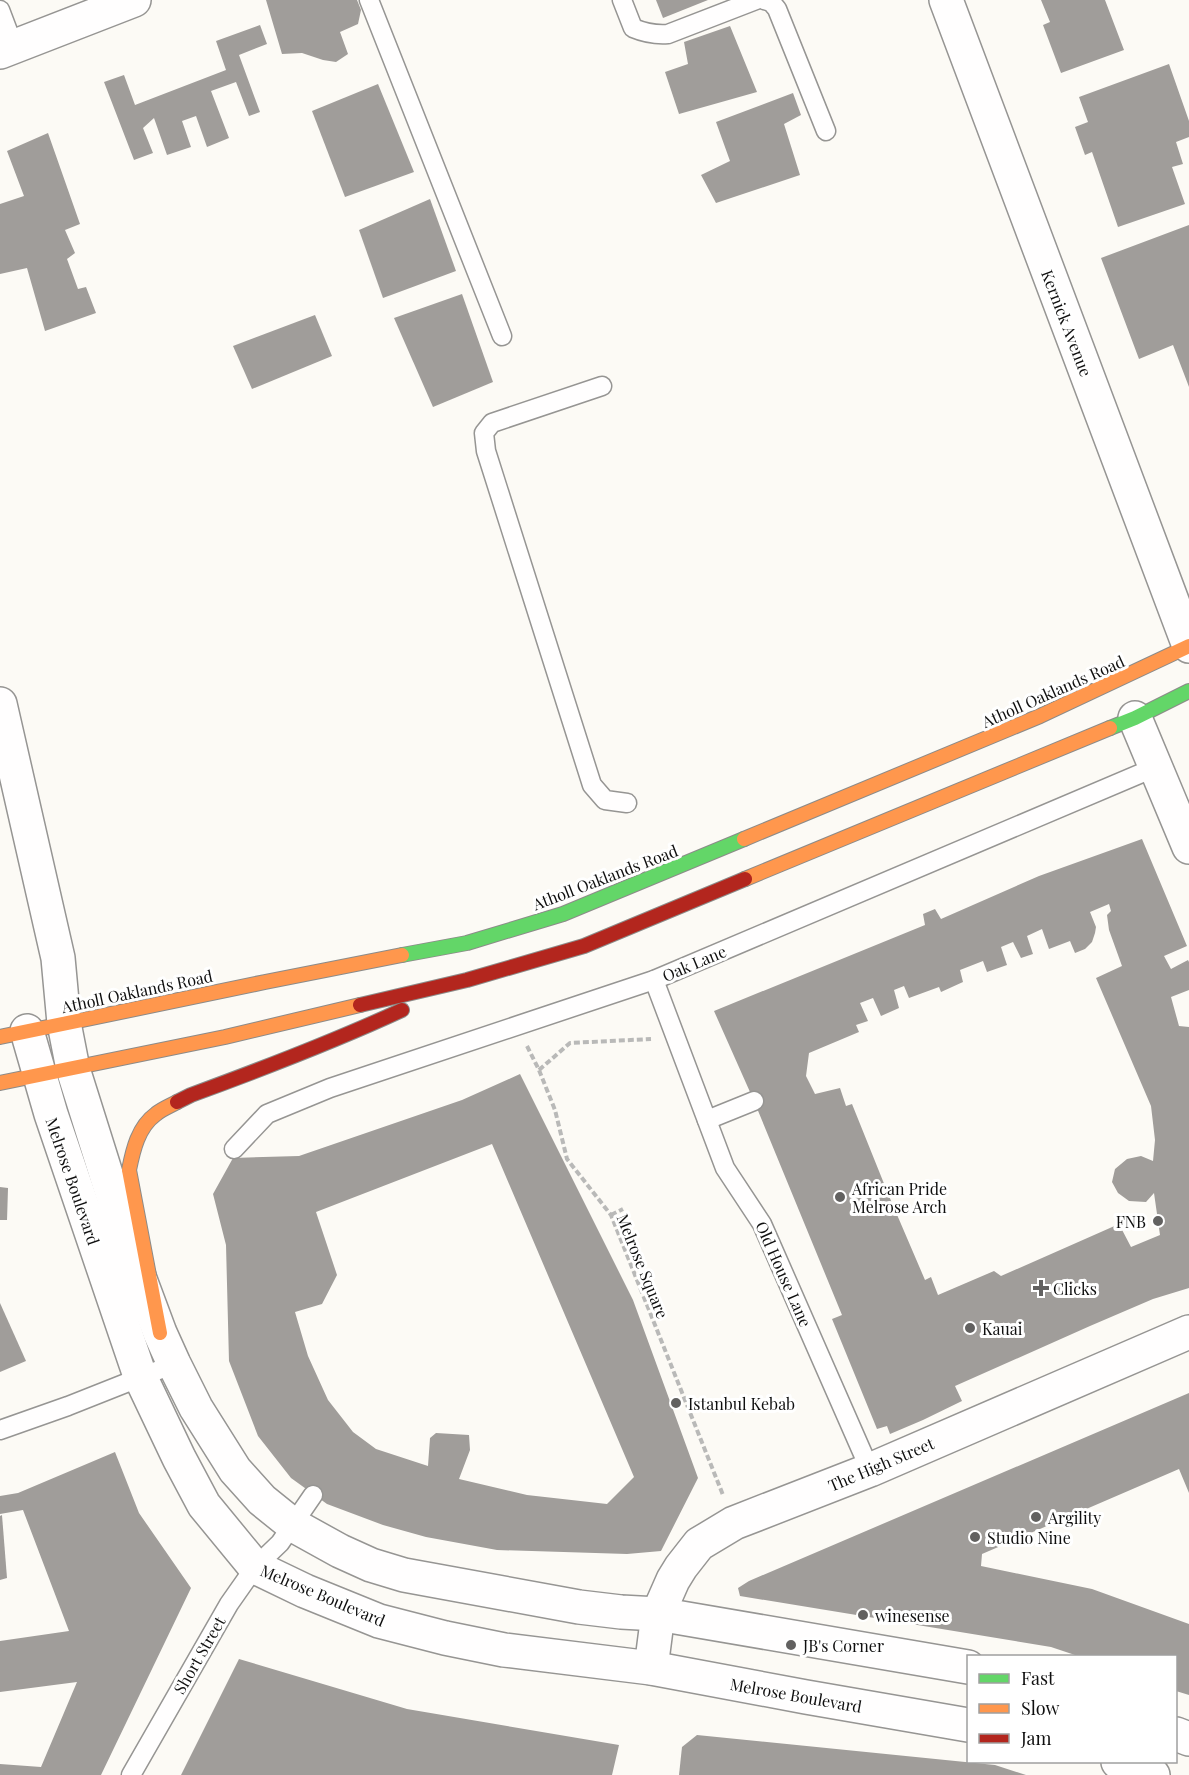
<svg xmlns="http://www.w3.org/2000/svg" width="1189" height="1775" font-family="'Playfair Display',serif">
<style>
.building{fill:#a09d9a;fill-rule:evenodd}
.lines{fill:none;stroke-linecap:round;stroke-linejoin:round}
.lane-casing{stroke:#969593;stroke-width:21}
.street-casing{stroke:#969593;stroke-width:36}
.fast-casing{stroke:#8c8b89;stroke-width:16}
.slow-casing{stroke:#8c8b89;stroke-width:16}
.jam-casing{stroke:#8c8b89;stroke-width:16}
.path{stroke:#b9b9b8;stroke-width:4;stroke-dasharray:6 3;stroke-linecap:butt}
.lane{stroke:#fffefe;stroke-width:18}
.street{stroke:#fffefe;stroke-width:33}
.fast{stroke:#63d668;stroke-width:14}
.slow{stroke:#ff974d;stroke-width:14}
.jam{stroke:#b3261e;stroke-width:14}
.poi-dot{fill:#626160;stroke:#fff;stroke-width:2}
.labels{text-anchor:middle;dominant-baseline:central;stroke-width:6;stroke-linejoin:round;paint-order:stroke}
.street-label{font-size:16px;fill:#0f0f0f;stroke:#fff}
.poi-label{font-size:16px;fill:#0f0f0f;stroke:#fff;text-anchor:start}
</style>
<rect width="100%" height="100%" fill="#fcfaf5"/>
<g class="building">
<path d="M266 0H357L361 10 358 24 340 32 348 54 336 62 323 60 302 53 282 54Z"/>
<path d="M656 0H708L663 18Z"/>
<path d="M1041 0H1105L1124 50 1061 73 1043 25 1050 22Z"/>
<path d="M260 25 267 44 239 55 260 112 249 116 236 82 211 91 229 138 207 147 196 116 182 121 191 147 167 155 154 118 143 128 153 153 134 160 104 82 124 75 135 105 226 70 216 41Z"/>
<path d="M730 26 757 92 679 114 665 72 688 64 684 42Z"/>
<path d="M1169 64 1189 121V137L1176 142 1183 164 1172 167 1185 204 1118 227 1092 152 1085 155 1075 127 1088 122 1079 97Z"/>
<path d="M378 84 414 172 345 197 312 111Z"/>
<path d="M793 93 801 115 784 124 800 175 716 203 701 175 730 161 716 122Z"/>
<path d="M48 133 80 224 65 230 75 253 67 259 78 289 86 287 96 313 45 331 27 268 0 274V204L24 196 7 151Z"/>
<path d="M430 199 456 271 383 298 359 230Z"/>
<path d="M1189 225V387L1173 345 1139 359 1101 258Z"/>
<path d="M462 294 493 382 433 407 394 318Z"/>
<path d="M315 315 332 356 252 389 233 346Z"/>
<path d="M1142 839 1187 946 1164 956 1171 969 1188 960 1189 962V990L1171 997 1179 1026 1189 1027V1288L1153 1299 1090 1326 955 1386 962 1401 923 1420 890 1434 887 1426 877 1429 832 1319 842 1315 754 1101 714 1011 925 925 923 914 935 909 941 919 1039 876ZM1109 904 1111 911 1107 915 1109 930 1122 966 1096 978 1151 1106 1155 1140 1153 1161 1141 1156 1127 1159 1115 1169 1112 1182 1118 1193 1129 1201 1146 1202 1154 1193 1160 1235 1131 1247 1119 1224 1001 1276 994 1271 938 1295 931 1277 925 1280 889 1196 852 1104 846 1106 840 1088 815 1094 806 1076 809 1053 859 1032 856 1025 868 1021 860 1003 873 998 881 1016 899 1008 894 990 904 986 909 998 939 987 941 992 963 982 960 970 983 961 987 972 1007 965 1001 947 1013 942 1021 958 1033 954 1027 936 1042 929 1049 949 1070 941 1075 953 1085 949 1092 942 1095 933 1096 927 1090 912Z"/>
<path d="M520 1074 633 1300 698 1478 661 1551 627 1554 497 1550 426 1537 383 1525 327 1504 291 1478 258 1436 229 1361 226 1245 213 1194 233 1158 299 1156 462 1100ZM492 1144 634 1477 607 1504 527 1495 459 1479 470 1450 469 1435 436 1433 430 1438 428 1466 376 1449 353 1432 328 1400 308 1356 295 1312 322 1304 337 1275 316 1212Z"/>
<path d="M0 1187 8 1188 7 1220H0Z"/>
<path d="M0 1303 26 1361 0 1372Z"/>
<path d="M1189 1393V1493L1179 1469 982 1554 981 1566 1092 1589 1189 1624V1695L1176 1691V1656H1078L1051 1647 740 1596 738 1588 749 1581Z"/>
<path d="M115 1452 139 1513 191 1588 101 1775H0V1764L41 1767 77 1682 0 1692V1641L69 1631 23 1510 0 1514V1496L18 1493Z"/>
<path d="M2 1515 7 1578 0 1580V1516Z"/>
<path d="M239 1659 407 1709 619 1745 612 1775H181Z"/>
<path d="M697 1735 995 1765 1026 1775H679L682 1747Z"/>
</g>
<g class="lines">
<defs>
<g id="lane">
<path d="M369 0 502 336"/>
<path d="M622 0 633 28C645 33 655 35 668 34L756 0"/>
<path d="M764 0 771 2 777 9 826 131"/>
<path d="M0 10 14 47"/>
<path d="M602 386 492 423 484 433 486 451 592 785 605 800 627 803"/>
<path d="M654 980 725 1168 762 1224 870 1470"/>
<path d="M707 1120 754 1101"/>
<path d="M234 1149 267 1114 330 1088 654 980 1156 767"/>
<path d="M0 1430 68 1406 174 1364"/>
<path d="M131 1775 229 1604 255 1567 280 1543 313 1495"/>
</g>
<g id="street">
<path d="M946 0 1189 646"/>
<path d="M0 52 134 0"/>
<path d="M0 704 58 958 64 1023 73 1069 135 1266 160 1333 174 1364 196 1408 235 1470 262 1500 293 1525 340 1551 371 1565 404 1575 579 1607 621 1612 658 1614 968 1667"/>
<path d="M1135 718 1189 847"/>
<path d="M27 1031 51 1114 140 1376 179 1458 204 1505 255 1567 305 1591 379 1621 445 1638 504 1650 651 1668 806 1697 968 1725"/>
<path d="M651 1668 658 1614 673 1580 681 1567 699 1544 734 1523 870 1470 1189 1332"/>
<path d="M1176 1734 1189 1739"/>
<path d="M1118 1762 1153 1775"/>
</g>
<g id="fast">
<path d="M1110 728 1135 718 1189 691"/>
<path d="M402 955 467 943 563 914 744 839"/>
</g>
<g id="slow">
<path d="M744 839 1040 716 1189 646"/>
<path d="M745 879 1110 728"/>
<path d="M0 1037 265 982 402 955"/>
<path d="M0 1083 225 1037 360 1005"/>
<path d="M160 1333 129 1170C133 1150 138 1127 156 1114 162 1109 170 1106 177 1102"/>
</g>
<g id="jam">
<path d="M360 1005 467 980 584 946 745 879"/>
<path d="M177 1102 191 1095C262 1069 333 1042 402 1010"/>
</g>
</defs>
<use href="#lane" class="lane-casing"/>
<use href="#street" class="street-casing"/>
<use href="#fast" class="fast-casing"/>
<use href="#slow" class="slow-casing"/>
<use href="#jam" class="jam-casing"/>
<g class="path">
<path d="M527 1046 539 1070 555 1110 567 1159 611 1215 723 1495"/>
<path d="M539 1070 570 1043 651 1039"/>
<path d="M611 1215 623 1209"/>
</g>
<use href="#lane" class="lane"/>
<use href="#street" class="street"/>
<use href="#fast" class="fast"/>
<use href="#slow" class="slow"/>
<use href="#jam" class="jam"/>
</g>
<g class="poi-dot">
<circle cx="840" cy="1197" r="6"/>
<circle cx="1158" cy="1221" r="6"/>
<path d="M1038 1279h6v6h6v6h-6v6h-6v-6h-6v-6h6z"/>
<circle cx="970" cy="1328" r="6"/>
<circle cx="676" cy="1403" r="6"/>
<circle cx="1036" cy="1517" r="6"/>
<circle cx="975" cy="1537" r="6"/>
<circle cx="863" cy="1615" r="6"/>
<circle cx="791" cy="1645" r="6"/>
</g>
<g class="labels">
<g class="street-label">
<text transform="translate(1067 323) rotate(69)">Kernick Avenue</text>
<text transform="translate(1053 691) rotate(-24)">Atholl Oaklands Road</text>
<text transform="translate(605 877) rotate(-21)">Atholl Oaklands Road</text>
<text transform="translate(694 963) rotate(-23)">Oak Lane</text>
<text transform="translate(137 991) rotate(-12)">Atholl Oaklands Road</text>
<text transform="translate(73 1181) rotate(71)">Melrose Boulevard</text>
<text transform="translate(643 1266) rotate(68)">Melrose Square</text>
<text transform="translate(784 1274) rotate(66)">Old House Lane</text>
<text transform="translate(881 1464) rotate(-23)">The High Street</text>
<text transform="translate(323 1595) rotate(23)">Melrose Boulevard</text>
<text transform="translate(199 1655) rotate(-60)">Short Street</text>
<text transform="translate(796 1695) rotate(10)">Melrose Boulevard</text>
</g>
<g class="poi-label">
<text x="852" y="1188">African Pride<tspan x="852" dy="18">Melrose Arch</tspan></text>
<text x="1146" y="1221" text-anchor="end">FNB</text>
<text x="1053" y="1288">Clicks</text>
<text x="982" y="1328">Kauai</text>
<text x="688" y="1403">Istanbul Kebab</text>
<text x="1048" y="1517">Argility</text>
<text x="987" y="1537">Studio Nine</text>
<text x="875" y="1615">winesense</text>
<text x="803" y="1645">JB's Corner</text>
</g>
</g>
<rect x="967" y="1655" width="210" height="108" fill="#ffffff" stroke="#9f9f9f" stroke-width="1.5"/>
<rect x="979" y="1674" width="30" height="9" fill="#63d668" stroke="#9f9f9f" stroke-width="1.5"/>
<text x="1021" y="1685" font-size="18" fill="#0f0f0f">Fast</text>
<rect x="979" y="1704" width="30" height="9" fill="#ff974d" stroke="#9f9f9f" stroke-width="1.5"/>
<text x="1021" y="1715" font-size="18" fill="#0f0f0f">Slow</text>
<rect x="979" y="1734" width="30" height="9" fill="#b3261e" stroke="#9f9f9f" stroke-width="1.5"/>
<text x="1021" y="1745" font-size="18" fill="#0f0f0f">Jam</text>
</svg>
